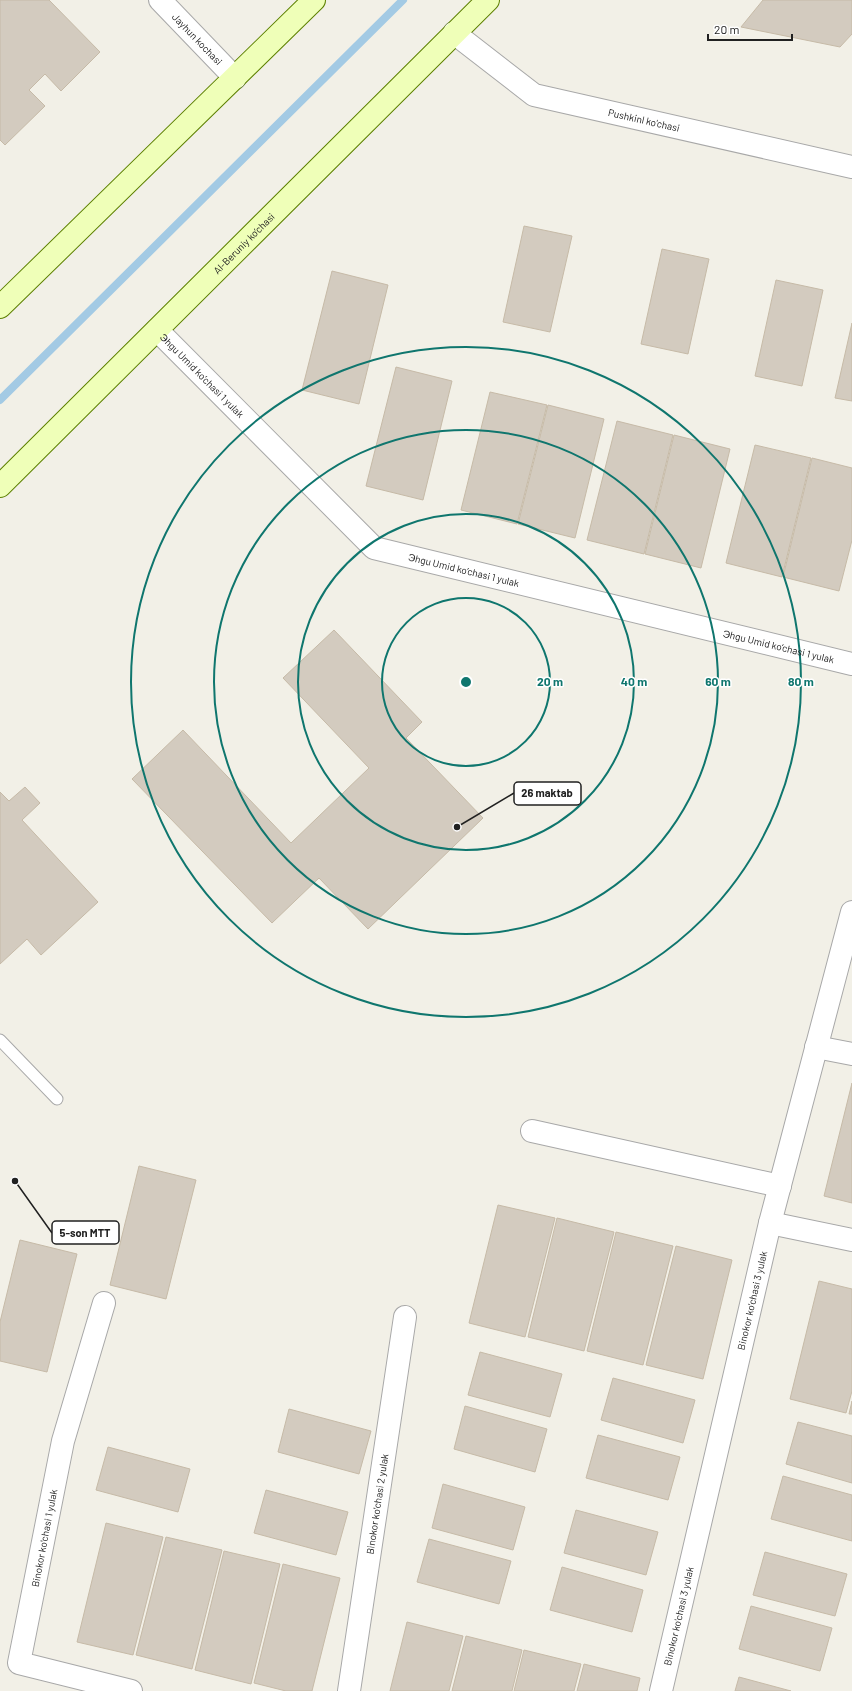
<svg xmlns="http://www.w3.org/2000/svg" width="852" height="1691" font-family="Barlow,sans-serif">
<style>
.lines{fill:none;stroke-linecap:round;stroke-linejoin:round}
.stream{stroke:#a3cae4;stroke-width:8}
.building{fill:#d3cbbf;stroke:#c6baa7}
.lane-casing{stroke:#a8a8a8;stroke-width:13}
.street-casing{stroke:#a8a8a8;stroke-width:24}
.secondary-casing{stroke:#5d8000;stroke-width:24}
.lane{stroke:#fff;stroke-width:11}
.street{stroke:#fff;stroke-width:22}
.secondary{stroke:#efffb8;stroke-width:22}
.ring{fill:none;stroke:#0f766e;stroke-width:2}
.labels{text-anchor:middle;dominant-baseline:central;stroke-width:3;stroke-linejoin:round;paint-order:stroke}
.street-label{font-size:10px;fill:#212121;stroke:#fff}
.centre{fill:#0f766e;stroke:#fff;stroke-width:2}
.ring-label{font-size:12px;text-anchor:middle;font-weight:bold;fill:#0f766e;stroke:#fff;stroke-width:3;stroke-linejoin:round;paint-order:stroke}
.leader{fill:none;stroke:#212121;stroke-width:1.5}
.callout-dot{fill:#212121;stroke:#fff;stroke-width:1.5}
.callout{fill:#fff;stroke:#212121;stroke-width:1.5}
.callout-label{font-size:11px;text-anchor:middle;font-weight:bold;fill:#212121}
</style>
<rect width="100%" height="100%" fill="#f2f0e7"/>
<g class="lines">
<path class="stream" d="M0 400 403 0"/>
</g>
<g class="building">
<path d="M0 0H49L100 52 61 91 45 74 29 90 45 106 5 145 0 140Z"/>
<path d="M763 0H852V34L840 47 741 27Z"/>
<path d="M524 226 572 236 550 332 503 322Z"/>
<path d="M662 249 709 259 688 354 641 344Z"/>
<path d="M332 271 388 285 359 404 302 390Z"/>
<path d="M776 280 823 290 802 386 755 376Z"/>
<path d="M852 323V401L835 398Z"/>
<path d="M396 367 452 381 423 500 366 486Z"/>
<path d="M490 392 547 405 517 524 461 510Z"/>
<path d="M548 405 604 419 575 538 518 524Z"/>
<path d="M617 421 673 435 644 554 587 540Z"/>
<path d="M674 435 730 449 701 568 645 554Z"/>
<path d="M755 445 811 458 782 577 726 563Z"/>
<path d="M812 458 852 468V540L839 591 783 577Z"/>
<path d="M334 630 422 722 406 738 483 818 368 929 319 878 272 923 132 779 183 730 291 843 369 768 283 678Z"/>
<path d="M25 787 40 803 22 820 98 902 41 955 27 939 0 964V792L9 801Z"/>
<path d="M852 1083V1203L824 1196Z"/>
<path d="M139 1166 196 1180 166 1299 110 1285Z"/>
<path d="M498 1205 555 1218 525 1337 469 1323Z"/>
<path d="M557 1218 614 1232 584 1351 528 1337Z"/>
<path d="M616 1232 673 1246 643 1365 587 1351Z"/>
<path d="M20 1240 77 1254 47 1372 0 1361V1322Z"/>
<path d="M676 1246 732 1260 703 1379 646 1365Z"/>
<path d="M819 1281 852 1289V1391L846 1413 790 1399Z"/>
<path d="M480 1352 562 1374 550 1417 468 1395Z"/>
<path d="M613 1378 695 1400 683 1443 601 1420Z"/>
<path d="M852 1401V1414H849Z"/>
<path d="M465 1406 547 1429 535 1472 454 1449Z"/>
<path d="M289 1409 371 1431 359 1474 278 1452Z"/>
<path d="M798 1422 852 1436V1483L786 1464Z"/>
<path d="M598 1435 680 1457 668 1500 586 1478Z"/>
<path d="M108 1447 190 1469 178 1512 96 1490Z"/>
<path d="M783 1476 852 1495V1541L771 1519Z"/>
<path d="M443 1484 525 1507 513 1550 432 1528Z"/>
<path d="M266 1490 348 1512 336 1555 254 1533Z"/>
<path d="M576 1510 658 1532 646 1575 564 1553Z"/>
<path d="M106 1523 163 1537 133 1655 77 1642Z"/>
<path d="M166 1537 222 1550 192 1669 136 1655Z"/>
<path d="M429 1539 511 1561 499 1604 417 1582Z"/>
<path d="M224 1551 280 1564 251 1684 195 1670Z"/>
<path d="M765 1552 847 1574 835 1616 753 1595Z"/>
<path d="M283 1564 340 1578 312 1691H286L254 1683Z"/>
<path d="M562 1567 643 1590 632 1632 550 1610Z"/>
<path d="M751 1606 832 1628 820 1671 739 1649Z"/>
<path d="M407 1622 463 1636 449 1691H390Z"/>
<path d="M466 1636 522 1650 512 1691H452Z"/>
<path d="M524 1650 581 1664 574 1691H514Z"/>
<path d="M584 1664 640 1678 637 1691H577Z"/>
<path d="M739 1677 791 1691H735Z"/>
</g>
<g class="lines">
<defs>
<path id="lane" d="M0 1040 57 1099"/>
<g id="street">
<path id="s1" d="M160 0 235 78"/>
<path id="s2" d="M454 33 534 95 852 167"/>
<path id="s3" d="M157 330 374 548 852 664"/>
<path d="M816 1047 852 1054"/>
<path d="M532 1131 780 1186"/>
<path d="M770 1223 852 1240"/>
<path d="M104 1303 63 1441 19 1663 131 1691"/>
<path id="s4" d="M349 1691 405 1317"/>
<path id="s5" d="M661 1691 770 1223 852 912"/>
</g>
<g id="secondary">
<path d="M0 307 314 0"/>
<path id="s6" d="M0 486 488 0"/>
</g>
</defs>
<use href="#lane" class="lane-casing"/>
<use href="#street" class="street-casing"/>
<use href="#secondary" class="secondary-casing"/>
<use href="#lane" class="lane"/>
<use href="#street" class="street"/>
<use href="#secondary" class="secondary"/>
</g>
<g class="ring">
<circle cx="466" cy="682" r="84"/>
<circle cx="466" cy="682" r="168"/>
<circle cx="466" cy="682" r="252"/>
<circle cx="466" cy="682" r="335"/>
</g>
<g class="labels">
<g class="street-label">
<text stroke="none"><textPath href="#s1" startOffset="54">Jayhun kochasi</textPath></text>
<text stroke="none"><textPath href="#s2" startOffset="214">Pushkinl ko'chasi</textPath></text>
<text stroke="none"><textPath href="#s6" startOffset="344">Al-Beruniy ko’chasi</textPath></text>
<text stroke="none"><textPath href="#s3" startOffset="64">Эhgu Umid ko’chasi 1 yulak</textPath></text>
<text stroke="none"><textPath href="#s3" startOffset="400">Эhgu Umid ko’chasi 1 yulak</textPath></text>
<text stroke="none"><textPath href="#s3" startOffset="724">Эhgu Umid ko’chasi 1 yulak</textPath></text>
<text stroke="none"><textPath href="#s5" startOffset="401">Binokor ko'chasi 3 yulak</textPath></text>
<text stroke="none"><textPath href="#s4" startOffset="189">Binokor ko'chasi 2 yulak</textPath></text>
<text transform="translate(44 1538) rotate(-79)">Binokor ko'chasi 1 yulak</text>
<text stroke="none"><textPath href="#s5" startOffset="77">Binokor ko'chasi 3 yulak</textPath></text>
</g>
</g>
<circle cx="466" cy="682" r="6" class="centre"/>
<g class="ring-label">
<text x="550" y="686">20 m</text>
<text x="634" y="686">40 m</text>
<text x="718" y="686">60 m</text>
<text x="801" y="686">80 m</text>
</g>
<path class="leader" d="M457 827L514 793M15 1181L52 1233"/>
<g class="callout-dot">
<circle cx="457" cy="827" r="4"/>
<circle cx="15" cy="1181" r="4"/>
</g>
<g class="callout">
<rect x="514" y="782" width="67" height="23" rx="4"/>
<rect x="52" y="1221" width="67" height="23" rx="4"/>
</g>
<g class="callout-label">
<text x="547" y="797">26 maktab</text>
<text x="85" y="1237">5-son MTT</text>
</g>
<path d="M708 34v6h84v-6" fill="none" stroke="#212121" stroke-width="2"/>
<text x="714" y="34" font-size="12" fill="#212121" stroke="#ffffff" stroke-width="3" paint-order="stroke">20 m</text>
</svg>
